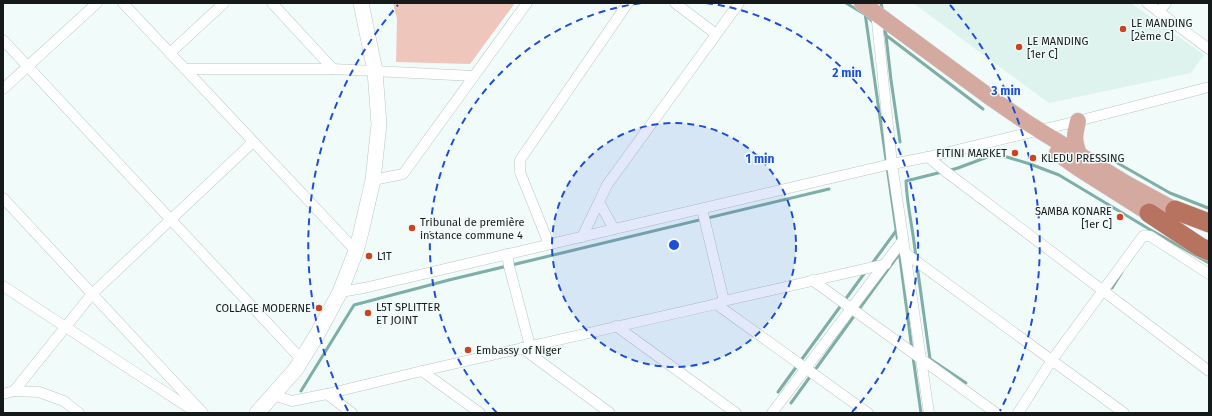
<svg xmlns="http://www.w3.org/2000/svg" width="1212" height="416" font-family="'Fira Sans',sans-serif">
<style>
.built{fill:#def2ee}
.pitch{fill:#eec6bc}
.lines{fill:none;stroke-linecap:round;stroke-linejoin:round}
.stream{stroke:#7eaea6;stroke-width:3}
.street-casing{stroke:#bbc6c4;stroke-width:11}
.secondary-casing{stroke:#bbc6c4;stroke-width:16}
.primary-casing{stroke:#d5d6d6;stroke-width:17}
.highway-casing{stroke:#d5d6d6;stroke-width:20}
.street{stroke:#fff;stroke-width:10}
.secondary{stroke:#fff;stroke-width:15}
.primary{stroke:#d4aaa0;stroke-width:16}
.highway{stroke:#b77260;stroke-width:19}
.ring{fill:none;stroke:#1d4ed8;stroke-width:2;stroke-dasharray:7 5}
.poi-dot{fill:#cc431d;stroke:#f1fcfa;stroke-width:1.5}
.labels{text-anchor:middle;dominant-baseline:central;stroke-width:3;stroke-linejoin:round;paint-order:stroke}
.poi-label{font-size:11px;fill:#161919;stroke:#f1fcfa;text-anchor:start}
.centre{fill:#1d4ed8;stroke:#f1fcfa;stroke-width:2}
.ring-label{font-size:12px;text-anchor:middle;font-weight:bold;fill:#1d4ed8;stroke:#f1fcfa;stroke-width:3;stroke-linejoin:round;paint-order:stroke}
</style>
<rect width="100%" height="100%" fill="#f1fcfa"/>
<path class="built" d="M913 3H1131L1204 55 1191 73 1049 103Z"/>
<path class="pitch" d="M393 3H515L470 64 396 62 397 19Z"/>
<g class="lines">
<g class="stream">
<path d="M846 3 866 15 875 24"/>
<path d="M881 3 883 12"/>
<path d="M865 13 898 243"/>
<path d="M885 27 891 80 900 142"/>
<path d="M882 31 887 36 983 109"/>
<path d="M1114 161 1170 193 1208 208"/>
<path d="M947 171 958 168 990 156 1007 157 1030 164 1059 175 1149 229 1209 263"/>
<path d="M899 250 912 350"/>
<path d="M916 259C914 233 907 207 906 181L942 172"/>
<path d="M871 265 896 231"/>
<path d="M917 265 930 359 966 383"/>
<path d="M1112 288 1122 272"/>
<path d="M913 357 921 413"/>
<path d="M301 391 354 305 449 280 829 189"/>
<path d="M778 392 866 271"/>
<path d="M791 403 899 254"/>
</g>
<defs>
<g id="street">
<path d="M123 3 356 251"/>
<path d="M272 3 333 69"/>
<path d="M675 3 716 34"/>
<path d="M1147 3 1209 49"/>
<path d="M876 12 892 164 929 413"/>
<path d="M1159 12 1166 3"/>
<path d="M3 40 302 360"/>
<path d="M170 53 224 3"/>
<path d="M185 69H333L474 76"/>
<path d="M3 89 97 3"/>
<path d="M928 157 945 171 1209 371"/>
<path d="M373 180 403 174 527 3"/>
<path d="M3 198 203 413"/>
<path d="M702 209 724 301"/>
<path d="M614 229 599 202 607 185 739 3"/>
<path d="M582 237 599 202"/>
<path d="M549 244 520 172V160L628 3"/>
<path d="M905 253 1124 413"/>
<path d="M507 254 509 266 530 346"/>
<path d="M812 280 996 413"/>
<path d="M3 286 197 413"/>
<path d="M340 292 364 288 887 165 928 157 1078 121 1209 87"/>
<path d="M716 304 868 413"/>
<path d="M616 326 736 413"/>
<path d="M522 348 610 413"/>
<path d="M422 371 480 413"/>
<path d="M14 391 39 392 64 401 79 413"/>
<path d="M3 394 14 391 92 294 253 142"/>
<path d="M327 394 352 413"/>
<path d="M273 395 292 401 327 394 422 371 716 304 724 301 886 264"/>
<path d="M772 413 903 240"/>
<path d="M1018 413 1052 360 1143 236H1150L1209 274"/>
</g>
<path id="secondary" d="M257 413 296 369 318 333 340 292 356 251 361 232 373 180 379 124 375 71 361 3"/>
<g id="primary">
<path d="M862 3 991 98 1029 124 1127 184 1186 216"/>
<path d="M1078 121C1074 137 1074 140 1079 155"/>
<path d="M1057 153 1078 168 1149 213 1161 218"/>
</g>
<g id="highway">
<path d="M1175 210 1209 223"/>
<path d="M1149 213 1200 247 1209 251"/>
</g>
</defs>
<use href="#street" class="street-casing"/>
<use href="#secondary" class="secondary-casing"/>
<use href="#primary" class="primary-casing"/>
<use href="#highway" class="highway-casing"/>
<use href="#street" class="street"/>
<use href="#secondary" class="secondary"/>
<use href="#primary" class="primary"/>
<use href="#highway" class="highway"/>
</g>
<circle cx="674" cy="245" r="122" fill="#1d4ed8" fill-opacity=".12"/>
<g class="ring">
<circle cx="674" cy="245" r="122"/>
<path d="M497 413A244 244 0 0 1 642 3M706 3A244 244 0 0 1 851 413"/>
<path d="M348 411A366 366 0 0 1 398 5M950 5A366 366 0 0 1 1000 411"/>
</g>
<g class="poi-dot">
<circle cx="1123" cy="29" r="4"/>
<circle cx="1019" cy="47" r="4"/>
<circle cx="1015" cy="153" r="4"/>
<circle cx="1033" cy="158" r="4"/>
<circle cx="1120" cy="217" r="4"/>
<circle cx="412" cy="228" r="4"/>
<circle cx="369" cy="256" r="4"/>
<circle cx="319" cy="308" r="4"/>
<circle cx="368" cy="313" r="4"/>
<circle cx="468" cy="350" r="4"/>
</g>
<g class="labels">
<g class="poi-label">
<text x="1131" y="23">LE MANDING<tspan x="1131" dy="13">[2ème C]</tspan></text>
<text x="1027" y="41">LE MANDING<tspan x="1027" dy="13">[1er C]</tspan></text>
<text x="1007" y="153" text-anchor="end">FITINI MARKET</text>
<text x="1041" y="158">KLEDU PRESSING</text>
<text x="1112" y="211" text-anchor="end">SAMBA KONARE<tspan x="1112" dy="13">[1er C]</tspan></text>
<text x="420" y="222">Tribunal de première<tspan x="420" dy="13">instance commune 4</tspan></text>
<text x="377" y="256">L1T</text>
<text x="376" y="307">L5T SPLITTER<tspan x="376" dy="13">ET JOINT</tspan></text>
<text x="311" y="308" text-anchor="end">COLLAGE MODERNE</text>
<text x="476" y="350">Embassy of Niger</text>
</g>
</g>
<circle cx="674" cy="245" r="6" class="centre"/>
<g class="ring-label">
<text x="847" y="77">2 min</text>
<text x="1006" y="95">3 min</text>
<text x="760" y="163">1 min</text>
</g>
<rect width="1212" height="416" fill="none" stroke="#161919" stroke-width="8"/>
</svg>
